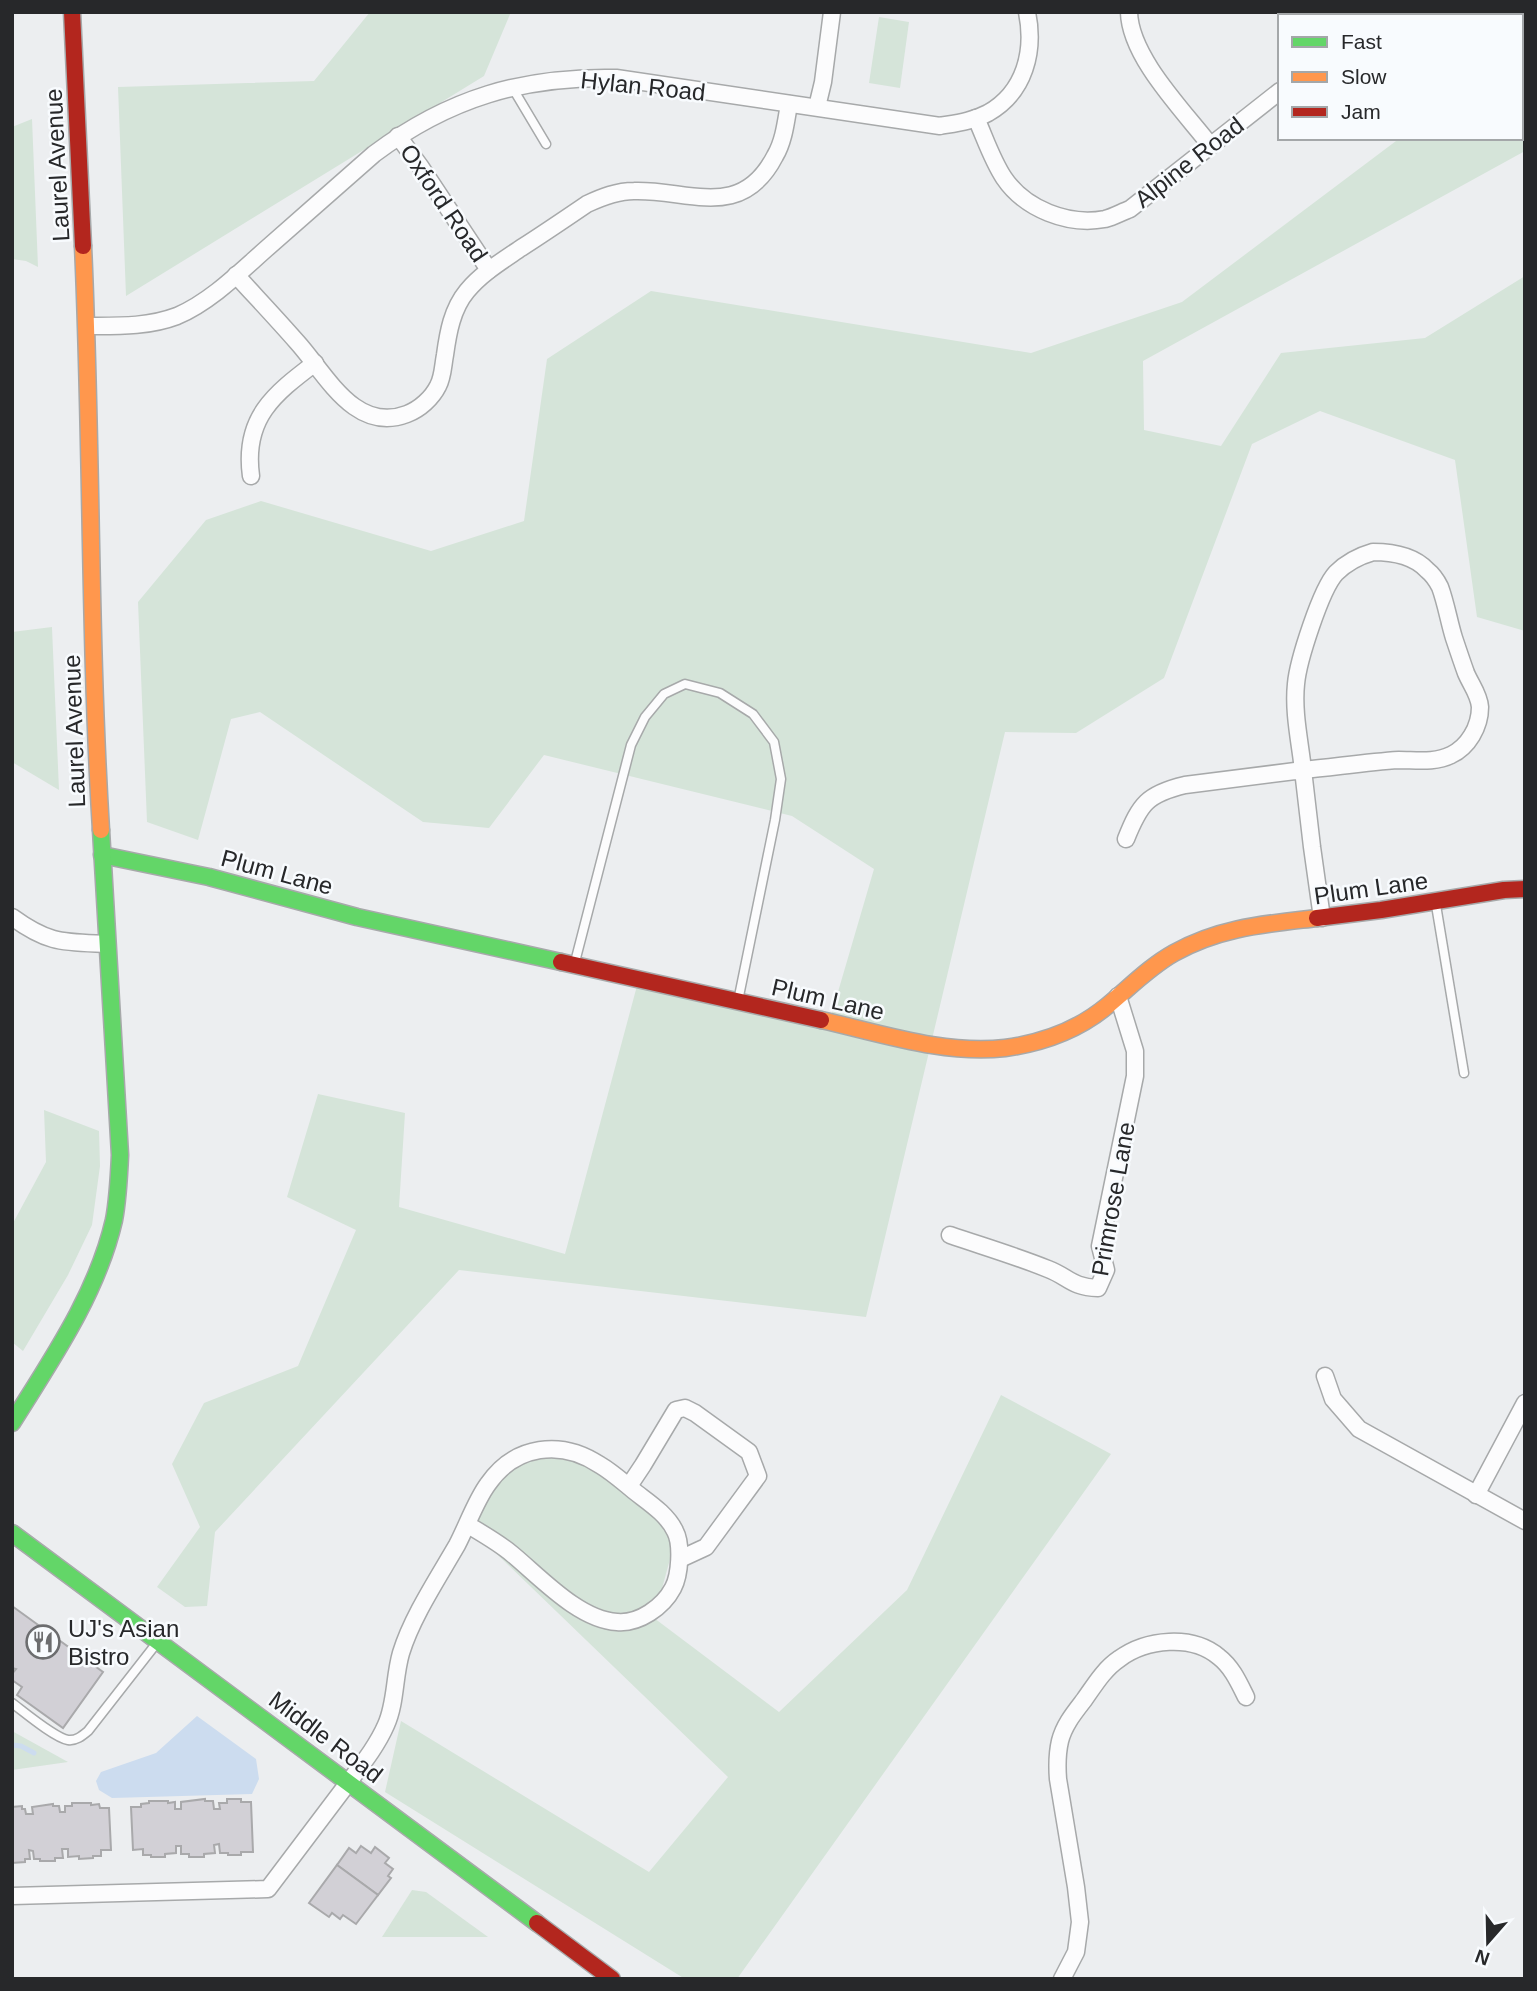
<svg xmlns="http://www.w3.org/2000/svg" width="1537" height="1991" font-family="Arial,sans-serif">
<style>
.green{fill:#d5e4d9}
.water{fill:#ccdcef}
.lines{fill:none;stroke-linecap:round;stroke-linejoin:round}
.stream{stroke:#ccdcef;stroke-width:5}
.building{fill:#d2d0d6;stroke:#a9a9ab;stroke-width:2}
.lane-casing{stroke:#a7a9aa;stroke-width:11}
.street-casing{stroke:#a7a9aa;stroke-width:19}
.fast-casing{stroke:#a7a9aa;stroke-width:19}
.slow-casing{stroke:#a7a9aa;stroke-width:19}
.jam-casing{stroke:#a7a9aa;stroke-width:19}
.lane{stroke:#fcfcfd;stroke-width:8}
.street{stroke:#fcfcfd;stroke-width:16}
.fast{stroke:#63d668;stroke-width:16}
.slow{stroke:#ff974d;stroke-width:16}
.jam{stroke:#b3261e;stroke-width:16}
.labels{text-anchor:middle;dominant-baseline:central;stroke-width:5;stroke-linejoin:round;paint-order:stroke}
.street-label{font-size:24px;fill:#27282a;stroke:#f8fbfe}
.poi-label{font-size:24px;fill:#27282a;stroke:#f8fbfe;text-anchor:start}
</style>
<rect width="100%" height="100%" fill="#eceef0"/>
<g class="green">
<path d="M370 12H511L484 76 126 296 118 87 314 81Z"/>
<path d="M879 17 909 22 900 88 869 83Z"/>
<path d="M1525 44V151L1143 361 1144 430 1221 446 1281 353 1425 338 1525 276V631L1477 617 1455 460 1320 411 1252 444 1164 678 1076 733 1005 732 866 1317 459 1270 215 1532 207 1606 185 1607 157 1587 200 1527 172 1464 204 1403 298 1366 356 1230 287 1197 318 1094 405 1113 399 1207 565 1254 638 982 828 1026 874 869 792 816 544 755 489 828 423 822 260 712 231 719 198 840 147 822 138 602 206 520 261 501 431 551 524 521 547 359 651 291 1031 353 1182 302 1400 138H1521V47Z"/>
<path d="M32 119 38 267 26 261 12 259V127Z"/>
<path d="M52 627V628L59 790 12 762V632Z"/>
<path d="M44 1110 99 1131 100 1166 92 1225 68 1275 23 1351 12 1342V1225L46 1162Z"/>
<path d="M1001 1395 1111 1454 737 1979H685L385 1792 401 1721 649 1872 728 1777 475 1533 485 1485 548 1449 607 1475 676 1537 654 1618 779 1712 907 1590Z"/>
<path d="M12 1731 68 1762 12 1770Z"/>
<path d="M412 1890 426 1892 488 1937H382Z"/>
</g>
<path class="water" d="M197 1716 256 1759 259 1779 252 1794 112 1798 99 1790 96 1781 101 1772 156 1753Z"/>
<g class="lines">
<path class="stream" d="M12 1745 21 1746 34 1753"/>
</g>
<g class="building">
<path d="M12 1606 103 1672 63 1728 17 1695 22 1687 12 1680V1674L16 1669 12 1668Z"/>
<path d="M205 1799V1801H213L214 1809H220L219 1803H227V1799H241V1802H251L253 1852H241V1855H228V1853H220L219 1844 214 1845 215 1853 204 1854V1857H189V1854H181V1846H176V1853L165 1854V1857H151V1855H143V1849L133 1850 131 1807H141V1804L149 1803V1801H168V1803L175 1802V1809H181V1802Z"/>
<path d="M72 1803H91V1805L99 1804 100 1808H109L111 1850H101V1856H93V1858L79 1859V1856L68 1857V1849H62L63 1858H55V1861H40V1859H34L33 1851 29 1850 30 1859H25V1862L12 1863V1807L22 1806V1809H25L26 1814H33L32 1807 53 1804V1806H59L60 1812H65V1806H72Z"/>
<path d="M361 1846 371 1853 375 1847 389 1858 385 1863 393 1869 388 1876 391 1878 378 1895 337 1865 349 1848 356 1853Z"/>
<path d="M337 1865 378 1895 356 1924 343 1915 340 1919 332 1913 329 1917 309 1903Z"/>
</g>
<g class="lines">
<defs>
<g id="lane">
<path d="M512 87 546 144"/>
<path d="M1436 905 1464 1073"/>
<path d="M575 962 631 745 645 717 664 694 685 684 720 693 753 714 774 742 781 779 775 820 738 1001"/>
<path d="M12 1703C24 1712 55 1738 68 1740 76 1741 82 1736 88 1731L156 1644"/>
</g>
<g id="street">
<path d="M1129 12C1130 57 1183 110 1210 145"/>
<path d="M1350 12 1351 16"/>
<path d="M1375 16 1380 12"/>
<path d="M817 107 823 82 832 12"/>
<path d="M976 118C985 138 992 160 1004 178 1025 209 1068 226 1105 219 1113 217 1122 212 1130 209L1280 91"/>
<path d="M398 136 420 166 489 270"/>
<path d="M236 275C256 297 277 319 297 342 326 374 355 434 407 414 420 409 432 398 438 386 443 377 443 365 445 355 448 333 452 309 467 291 482 273 502 261 521 248 543 234 565 219 587 204 602 197 617 191 634 191 688 189 741 222 775 156 784 141 786 121 789 104"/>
<path d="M87 326C118 326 148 327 177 316 210 302 239 273 266 249 302 217 338 186 374 154 449 98 523 76 616 78L940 126C957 123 973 121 988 113 1025 92 1035 51 1027 12"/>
<path d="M251 476C243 418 274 394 315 363"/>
<path d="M1373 552C1392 552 1413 555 1427 570 1432 574 1437 581 1440 587 1446 603 1449 622 1454 638 1458 650 1462 662 1466 673 1471 685 1479 694 1480 707 1480 727 1468 747 1451 755 1435 763 1416 760 1399 760 1367 762 1335 767 1303 770 1300 742 1293 712 1296 684 1298 661 1321 589 1336 573 1347 562 1359 556 1373 552Z"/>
<path d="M1126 839C1140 804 1147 794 1185 785L1303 770 1312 847 1322 918"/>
<path d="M12 917C49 944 63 942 107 944"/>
<path d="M950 1235C982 1246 1016 1256 1048 1269 1069 1277 1071 1287 1098 1288L1106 1270 1100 1246 1135 1076V1051L1118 996"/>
<path d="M1325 1376 1333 1399 1359 1429 1525 1521"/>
<path d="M629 1486 643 1465 676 1410 685 1408 695 1413 749 1452 758 1476 706 1547 680 1559"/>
<path d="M1476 1495 1525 1403"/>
<path d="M12 1896 268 1889C294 1855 319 1821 345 1787 359 1768 376 1748 386 1725 396 1703 394 1677 401 1653 412 1617 438 1578 457 1545 467 1526 476 1500 488 1484 515 1445 561 1439 600 1465 612 1472 623 1482 634 1491 648 1502 667 1514 675 1531 682 1544 680 1575 673 1588 663 1607 639 1624 617 1622 579 1620 540 1577 512 1554 499 1543 483 1534 468 1525"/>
<path d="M1062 1979 1076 1952 1080 1922 1076 1887 1058 1779C1057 1766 1057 1754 1060 1741 1064 1725 1074 1713 1084 1700 1094 1686 1104 1669 1119 1659 1146 1639 1192 1634 1219 1657 1232 1667 1239 1683 1246 1697"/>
</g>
<g id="fast">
<path d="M102 855 209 877 357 917 561 962"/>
<path d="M12 1423C52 1359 97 1294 114 1220 118 1199 119 1177 120 1155L101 830"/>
<path d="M12 1533 537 1923"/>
</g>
<g id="slow">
<path d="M83 246C92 441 89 635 101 830"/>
<path d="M821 1020C880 1033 944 1055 1005 1048 1042 1043 1078 1030 1107 1006 1129 988 1149 967 1174 953 1220 927 1266 924 1317 918"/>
</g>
<g id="jam">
<path d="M72 12 83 246"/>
<path d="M1317 918 1381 910 1504 890 1525 889"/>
<path d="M561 962 821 1020"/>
<path d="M537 1923 612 1979"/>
</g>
</defs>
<use href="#lane" class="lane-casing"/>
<use href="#street" class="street-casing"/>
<use href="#fast" class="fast-casing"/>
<use href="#slow" class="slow-casing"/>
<use href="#jam" class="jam-casing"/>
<use href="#lane" class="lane"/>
<use href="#street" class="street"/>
<use href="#fast" class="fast"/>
<use href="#slow" class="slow"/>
<use href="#jam" class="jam"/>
</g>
<defs>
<symbol id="restaurant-ring" viewBox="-11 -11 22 22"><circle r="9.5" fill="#f8fbfe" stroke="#6c6d6f" stroke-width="1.5"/><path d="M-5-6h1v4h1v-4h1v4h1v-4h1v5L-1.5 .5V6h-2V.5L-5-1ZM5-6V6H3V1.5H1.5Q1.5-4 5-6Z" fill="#6c6d6f"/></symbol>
</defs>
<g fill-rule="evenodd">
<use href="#restaurant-ring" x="24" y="1623" width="38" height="38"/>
</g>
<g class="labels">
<g class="street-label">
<text transform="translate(643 86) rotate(6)">Hylan Road</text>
<text transform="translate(1189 162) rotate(-38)">Alpine Road</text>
<text transform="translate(57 165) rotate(-93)">Laurel Avenue</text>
<text transform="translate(444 203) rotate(56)">Oxford Road</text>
<text transform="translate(74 731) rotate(-92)">Laurel Avenue</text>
<text transform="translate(277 872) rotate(15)">Plum Lane</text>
<text transform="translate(1371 888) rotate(-8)">Plum Lane</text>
<text transform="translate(828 999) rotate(13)">Plum Lane</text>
<text transform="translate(1113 1199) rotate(-80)">Primrose Lane</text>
<text transform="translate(326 1737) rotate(37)">Middle Road</text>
</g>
<g class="poi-label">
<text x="68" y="1628">UJ's Asian<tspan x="68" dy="28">Bistro</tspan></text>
</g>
</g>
<rect width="1537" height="1991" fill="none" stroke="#27282a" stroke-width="28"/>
<rect x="1278" y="14" width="245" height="126" fill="#f8fbfe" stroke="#a4a7a9" stroke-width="2"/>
<rect x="1292" y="37" width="35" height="10" fill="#63d668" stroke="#a4a7a9" stroke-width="2"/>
<text x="1341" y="49" font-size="21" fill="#27282a">Fast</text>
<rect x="1292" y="72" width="35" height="10" fill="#ff974d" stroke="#a4a7a9" stroke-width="2"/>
<text x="1341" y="84" font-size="21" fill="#27282a">Slow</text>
<rect x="1292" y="107" width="35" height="10" fill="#b3261e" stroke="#a4a7a9" stroke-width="2"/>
<text x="1341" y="119" font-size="21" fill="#27282a">Jam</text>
<g transform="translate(1488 1942) rotate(200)" stroke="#f8fbfe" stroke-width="5" paint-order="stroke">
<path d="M0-5L12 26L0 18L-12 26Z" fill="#27282a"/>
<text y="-10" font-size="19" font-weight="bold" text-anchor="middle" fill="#27282a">N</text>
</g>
</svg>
